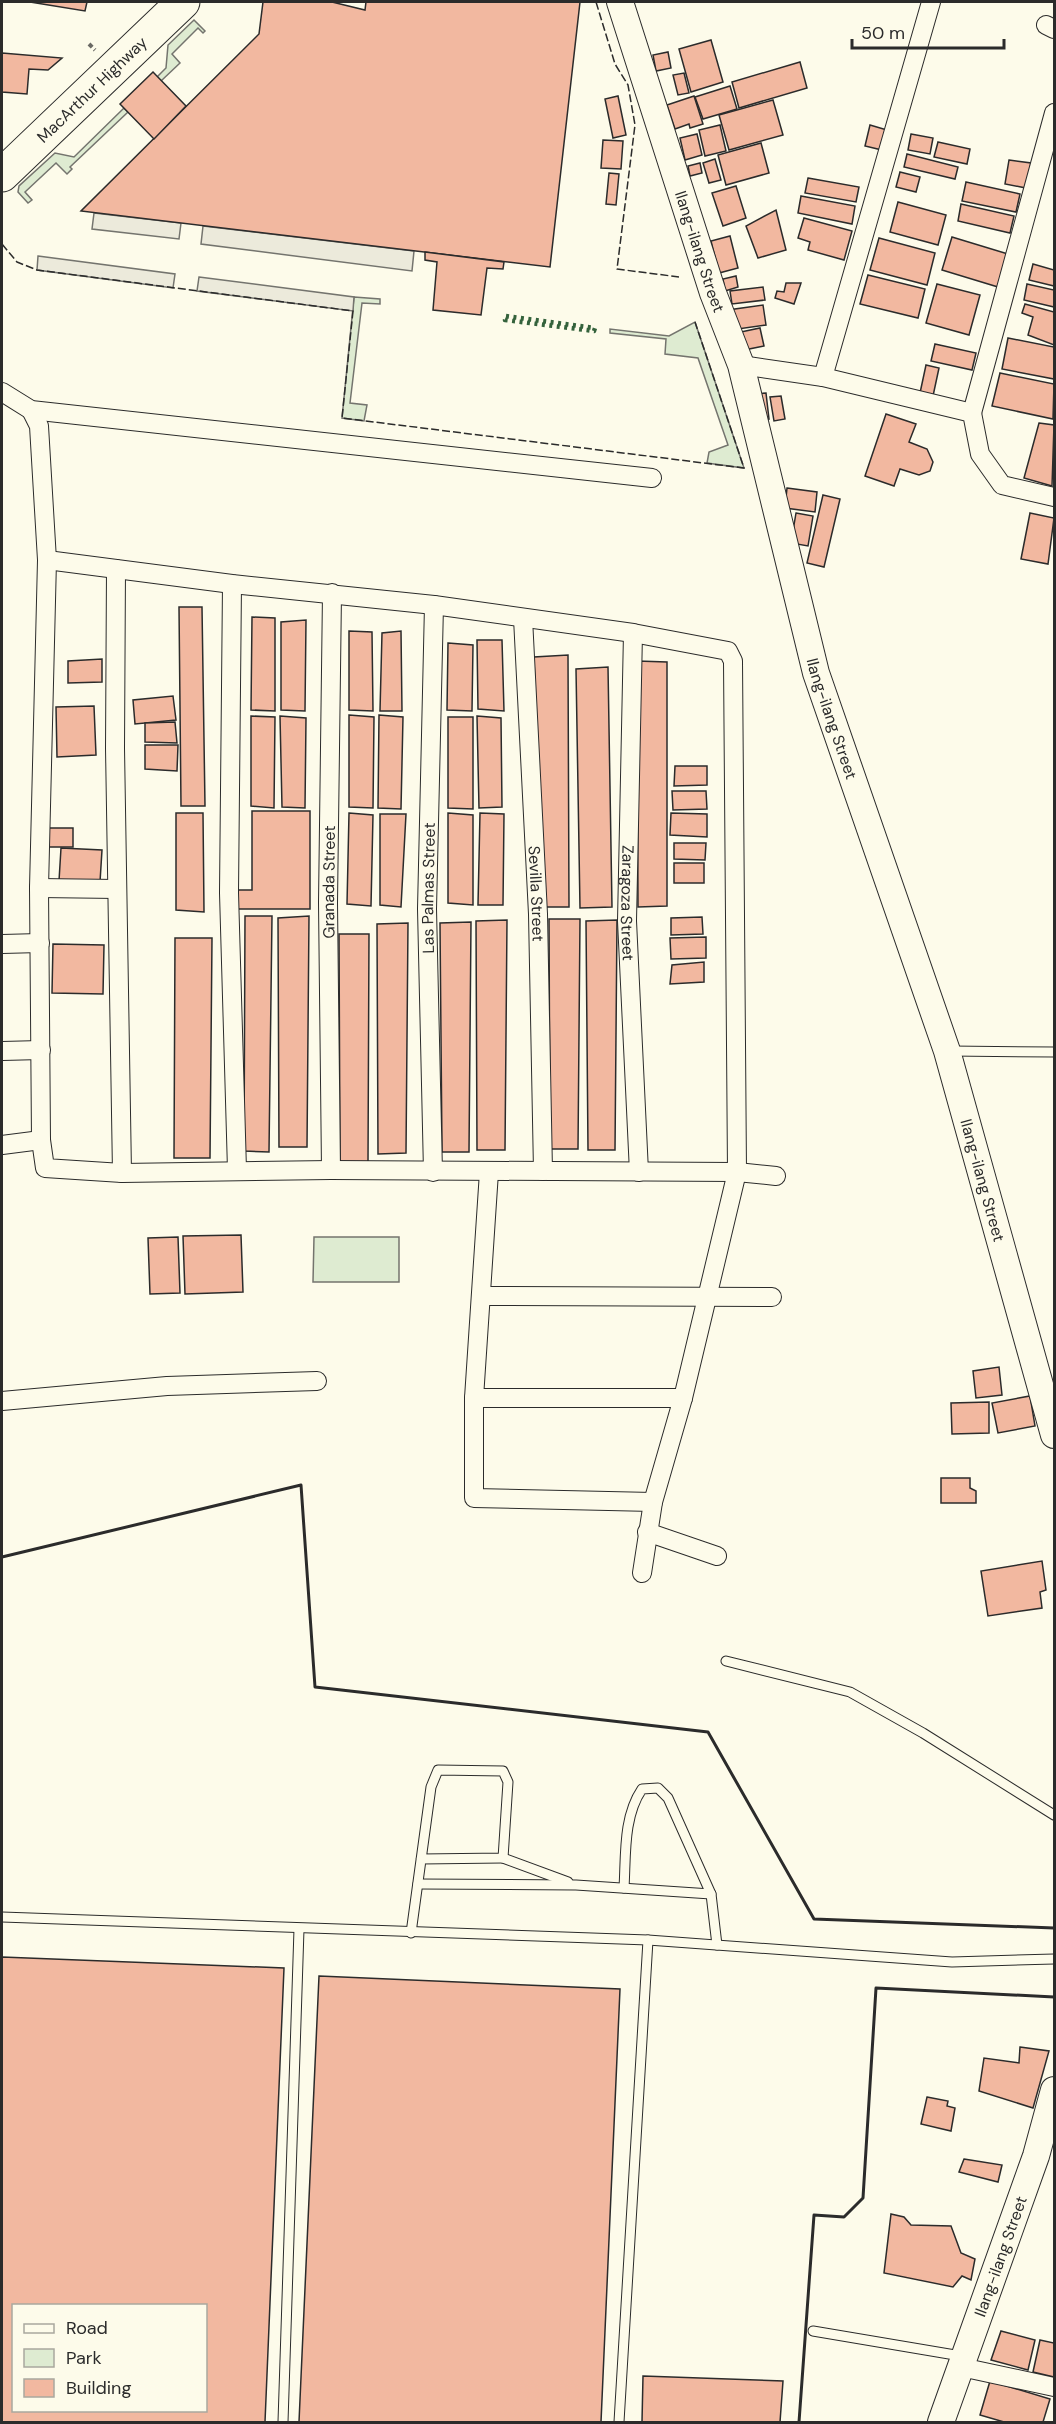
<svg xmlns="http://www.w3.org/2000/svg" width="1056" height="2424" font-family="'DM Sans',sans-serif">
<style>
.green{fill:#deebd1;stroke:#74746e;stroke-width:1.5}
.parking{fill:#eceadb;stroke:#74746e;stroke-width:1.5}
.building{fill:#f2b8a0;stroke:#2b2b2b;stroke-width:1.5;fill-rule:evenodd}
.lines{fill:none;stroke-linecap:round;stroke-linejoin:round}
.lane-casing{stroke:#2b2b2b;stroke-width:11}
.street-casing{stroke:#2b2b2b;stroke-width:20}
.secondary-casing{stroke:#2b2b2b;stroke-width:28}
.highway-casing{stroke:#2b2b2b;stroke-width:35}
.path{stroke:#6a6964;stroke-width:4;stroke-dasharray:4.5 3;stroke-linecap:butt}
.lane{stroke:#fdfbea;stroke-width:9}
.street{stroke:#fdfbea;stroke-width:18}
.secondary{stroke:#fdfbea;stroke-width:26}
.highway{stroke:#fdfbea;stroke-width:33}
.hedge{stroke:#34623c;stroke-width:4.5;stroke-dasharray:3 4.5;stroke-linecap:butt}
.fence{stroke:#2b2b2b;stroke-width:1.5;stroke-dasharray:8 3;stroke-linecap:butt}
.wall{stroke:#2b2b2b;stroke-width:3}
.labels{text-anchor:middle;dominant-baseline:central;stroke-width:4.5;stroke-linejoin:round;paint-order:stroke}
.street-label{font-size:16px;fill:#2b2b2b;stroke:#fdfbea}
</style>
<rect width="100%" height="100%" fill="#fdfbea"/>
<g class="green">
<path d="M194 20 205 31 203 33 198 28 172 54 180 63 161 81 157 77 166 68 168 45Z"/>
<path d="M124 108 128 112 70 167 72 169 67 174 56 163 25 192 32 200 28 203 18 192 19 186 55 153 74 157Z"/>
<path d="M354 297 380 299V304L362 303 350 403 367 405 364 421 342 418Z"/>
<path d="M695 322 744 468 707 463 709 452 728 445 698 358 665 354 666 339 610 333V329L669 336Z"/>
<path d="M314 1237H399V1282H313Z"/>
</g>
<g class="parking">
<path d="M94 213 181 223 179 239 92 229Z"/>
<path d="M203 226 414 251 412 271 201 244Z"/>
<path d="M38 256 175 274 173 288 37 270Z"/>
<path d="M199 277 354 297 353 311 197 291Z"/>
</g>
<g class="building">
<path d="M30 2H87L85 11Z"/>
<path d="M263 2H332L365 10 366 2H580L550 267 81 211 259 34Z"/>
<path d="M711 40 723 82 691 92 679 49Z"/>
<path d="M668 52 671 68 656 71 653 55Z"/>
<path d="M2 53 62 58 48 70 29 69 27 94 2 92Z"/>
<path d="M800 62 807 88 739 108 732 82Z"/>
<path d="M153 72 186 106 154 139 120 104Z"/>
<path d="M684 73 689 93 678 95 673 75Z"/>
<path d="M730 86 737 109 703 119 695 97Z"/>
<path d="M618 96 626 135 613 138 605 99Z"/>
<path d="M694 96 703 124 690 128 689 124 675 129 667 105Z"/>
<path d="M773 100 783 135 729 150 719 115Z"/>
<path d="M720 125 726 151 705 156 699 130Z"/>
<path d="M870 125 887 130 882 150 865 146Z"/>
<path d="M697 134 702 155 685 160 680 138Z"/>
<path d="M911 134 933 138 930 154 908 150Z"/>
<path d="M603 140 623 141 621 169 601 168Z"/>
<path d="M938 142 970 149 967 164 934 157Z"/>
<path d="M761 143 769 173 726 185 718 155Z"/>
<path d="M907 154 958 167 955 179 904 167Z"/>
<path d="M715 159 721 180 709 183 703 163Z"/>
<path d="M1009 160 1031 163 1026 188 1005 184Z"/>
<path d="M700 163 702 173 690 176 688 166Z"/>
<path d="M900 172 920 177 916 192 896 187Z"/>
<path d="M609 173 619 174 616 205 606 204Z"/>
<path d="M808 178 859 187 856 202 805 193Z"/>
<path d="M966 182 1020 194 1016 212 962 201Z"/>
<path d="M736 186 746 218 723 226 712 193Z"/>
<path d="M801 196 855 206 852 224 798 213Z"/>
<path d="M898 202 946 215 938 245 890 232Z"/>
<path d="M961 204 1014 216 1010 233 958 221Z"/>
<path d="M776 210 786 250 758 258 746 226Z"/>
<path d="M804 218 852 231 844 260 808 250 810 242 798 238Z"/>
<path d="M730 236 738 268 719 273 711 241Z"/>
<path d="M952 237 1008 254 998 287 942 270Z"/>
<path d="M879 238 935 253 927 285 870 270Z"/>
<path d="M425 252 504 262 503 269 487 268 481 315 433 310 437 262 425 260Z"/>
<path d="M1033 264 1054 270V286L1029 280Z"/>
<path d="M868 275 925 289 918 318 860 304Z"/>
<path d="M736 276 738 287 725 291 723 279Z"/>
<path d="M786 283H801L794 304 775 298 777 291 784 292Z"/>
<path d="M937 284 980 295 969 335 926 323Z"/>
<path d="M1027 284 1054 290V307L1024 300Z"/>
<path d="M763 287 765 300 732 304 730 291Z"/>
<path d="M1025 304 1054 312V345L1028 335 1033 317 1022 313Z"/>
<path d="M763 305 766 325 731 330 728 310Z"/>
<path d="M760 328 764 346 739 351 736 333Z"/>
<path d="M1008 338 1054 347V379L1002 369Z"/>
<path d="M935 344 976 353 972 370 931 361Z"/>
<path d="M926 365 939 368 933 396 920 393Z"/>
<path d="M1000 373 1054 384 1053 419 992 406Z"/>
<path d="M766 393 769 419 758 420 755 394Z"/>
<path d="M781 396 785 419 774 421 770 397Z"/>
<path d="M886 414 916 424 909 442 927 449 933 462 930 471 919 475 900 469 894 486 865 476Z"/>
<path d="M1039 423 1054 425 1052 486 1024 478Z"/>
<path d="M787 488 817 492 815 512 785 508Z"/>
<path d="M823 495 840 499 824 567 807 563Z"/>
<path d="M796 513 813 516 808 546 791 543Z"/>
<path d="M1030 513 1054 518 1048 564 1021 559Z"/>
<path d="M179 607H202L205 806H181Z"/>
<path d="M252 617 275 618V711L251 710Z"/>
<path d="M306 620 305 711 281 710V622Z"/>
<path d="M349 631 372 632 373 711 349 710Z"/>
<path d="M401 631 402 711H380L382 633Z"/>
<path d="M477 640H502L504 711 478 709Z"/>
<path d="M448 643 473 645 472 711 447 710Z"/>
<path d="M568 655 569 907H541L534 657Z"/>
<path d="M102 659V682L68 683V661Z"/>
<path d="M637 661 667 662V906L638 907Z"/>
<path d="M608 667 612 907 580 908 576 669Z"/>
<path d="M173 696 176 720 135 724 133 700Z"/>
<path d="M94 706 96 755 57 757 56 707Z"/>
<path d="M349 715 374 717 373 808 349 807Z"/>
<path d="M379 715 403 717 401 809 378 808Z"/>
<path d="M251 716 275 717 274 808 251 806Z"/>
<path d="M280 716 306 718 305 808 282 807Z"/>
<path d="M477 716 501 718 502 807 479 808Z"/>
<path d="M448 717H473V809L448 808Z"/>
<path d="M175 722 177 743 145 742V723Z"/>
<path d="M145 745H178L177 771 145 769Z"/>
<path d="M675 766H707V785L674 786Z"/>
<path d="M672 791H706L707 809 673 810Z"/>
<path d="M252 811H310V909H237V890H252Z"/>
<path d="M176 813H203L204 912 176 910Z"/>
<path d="M349 813 373 815 371 906 347 904Z"/>
<path d="M448 813 473 815V905L448 903Z"/>
<path d="M480 813 504 814 503 905H478Z"/>
<path d="M671 813 707 814V837L670 835Z"/>
<path d="M380 814H406L401 907 380 905Z"/>
<rect x="49" y="828" width="24" height="19"/>
<path d="M674 843H706L705 860 674 859Z"/>
<path d="M61 848 102 850 100 882 59 881Z"/>
<rect x="674" y="863" width="30" height="20"/>
<path d="M245 916H272L269 1152 244 1151Z"/>
<path d="M309 916 307 1147H279L278 918Z"/>
<path d="M702 917 703 934 671 935V918Z"/>
<path d="M549 919H580L578 1149H550Z"/>
<path d="M507 920 505 1150H477L476 921Z"/>
<path d="M617 920 615 1150H588L586 921Z"/>
<path d="M471 922 469 1152H442L440 923Z"/>
<path d="M408 923 406 1153 378 1154 377 924Z"/>
<path d="M339 934H369L368 1164H340Z"/>
<path d="M706 937V958L671 959 670 938Z"/>
<path d="M175 938H212L210 1158H174Z"/>
<path d="M53 944 104 945 103 994 52 993Z"/>
<path d="M704 962V982L670 984 672 965Z"/>
<path d="M241 1235 243 1292 185 1294 183 1236Z"/>
<path d="M178 1237 180 1293 150 1294 148 1238Z"/>
<path d="M999 1367 1002 1395 976 1398 973 1371Z"/>
<path d="M1030 1396 1035 1426 998 1433 992 1403Z"/>
<path d="M989 1402V1433L952 1434 951 1403Z"/>
<path d="M941 1478H970V1488L976 1491V1503H941Z"/>
<path d="M1042 1561 1046 1590 1040 1592 1042 1608 988 1616 981 1571Z"/>
<path d="M2 1957 284 1968 265 2422H2ZM14 2306H206V2410H14Z"/>
<path d="M319 1976 620 1989 601 2422H299Z"/>
<path d="M1020 2047 1049 2051 1033 2108 979 2091 984 2058 1019 2063Z"/>
<path d="M927 2097 948 2101 947 2106 955 2108 951 2131 921 2124Z"/>
<path d="M964 2159 1002 2165 998 2182 959 2172Z"/>
<path d="M891 2214 904 2217 911 2225 951 2226 961 2253 975 2259 971 2280 962 2276 953 2287 884 2273Z"/>
<path d="M1001 2331 1035 2340 1028 2370 991 2360Z"/>
<path d="M1040 2340 1054 2343V2377L1033 2372Z"/>
<path d="M643 2376 783 2381 780 2422H642Z"/>
<path d="M990 2381 1050 2399 1043 2422H1004L980 2415Z"/>
</g>
<g class="lines">
<defs>
<g id="lane">
<path d="M950 1051 1054 1052"/>
<path d="M726 1661 850 1692 923 1733 1054 1815"/>
<path d="M503 1858 568 1882"/>
<path d="M418 1884 576 1885 711 1894"/>
<path d="M624 1888C626 1855 623 1817 642 1789L658 1788 668 1798 711 1894 717 1945"/>
<path d="M2 1917 648 1940 952 1962 1054 1959"/>
<path d="M411 1933 431 1787 438 1770 503 1771 508 1782 503 1858 421 1859"/>
<path d="M813 2331 961 2356"/>
<path d="M283 2422 299 1929"/>
<path d="M619 2422 648 1940"/>
</g>
<g id="street">
<path d="M1046 25 1054 29"/>
<path d="M741 365 823 377 972 413 980 454 1002 485 1054 497"/>
<path d="M823 377 931 2"/>
<path d="M2 392 31 410 652 478"/>
<path d="M31 410 39 426 47 560 39 888 41 1140 45 1168 122 1173 331 1170 737 1172 776 1176"/>
<path d="M972 413 1054 113"/>
<path d="M47 560 232 584 434 605 633 633 728 651 733 661 737 1172 683 1398 653 1502 642 1573"/>
<path d="M116 569 115 748 122 1173"/>
<path d="M232 584 229 893 237 1170"/>
<path id="s1" d="M523 618 538 914 543 1171"/>
<path id="s2" d="M633 633 627 921 639 1172"/>
<path d="M39 888 117 889"/>
<path d="M2 944 40 943"/>
<path d="M2 1051 41 1050"/>
<path d="M2 1145 41 1140"/>
<path id="s3" d="M331 1170 328 903 332 593"/>
<path id="s4" d="M433 1172 427 909 434 605"/>
<path d="M489 1172 474 1398V1498L653 1502"/>
<path d="M481 1296 772 1297"/>
<path d="M474 1398H683"/>
<path d="M2 1401 167 1386 317 1381"/>
<path d="M647 1532 717 1556"/>
<path d="M961 2367 1054 2387"/>
</g>
<g id="secondary">
<path id="s5" d="M620 2 713 293 741 365 816 673 947 1051 1054 1435"/>
<path id="s6" d="M941 2422 1036 2156 1054 2090"/>
</g>
<g id="highway">
<path id="s7" d="M2 175 183 2"/>
</g>
</defs>
<use href="#lane" class="lane-casing"/>
<use href="#street" class="street-casing"/>
<use href="#secondary" class="secondary-casing"/>
<use href="#highway" class="highway-casing"/>
<path class="path" d="M89 44 95 50"/>
<use href="#lane" class="lane"/>
<use href="#street" class="street"/>
<use href="#secondary" class="secondary"/>
<use href="#highway" class="highway"/>
<path class="hedge" d="M506 316 595 328 594 331 505 320Z"/>
<g class="fence">
<path d="M596 2 615 64 628 85 635 125 617 269 679 277"/>
<path d="M2 244 17 262 37 270 353 311 342 418 744 468 695 322"/>
</g>
<g class="wall">
<path d="M2 1557 301 1485 315 1687 708 1732 814 1919 1054 1928"/>
<path d="M799 2422 814 2215 844 2217 863 2198 876 1988 1054 1997"/>
</g>
</g>
<g class="labels">
<g class="street-label">
<text stroke="none"><textPath href="#s7" startOffset="124">MacArthur Highway</textPath></text>
<text stroke="none"><textPath href="#s5" startOffset="262">Ilang-ilang Street</textPath></text>
<text stroke="none"><textPath href="#s5" startOffset="748">Ilang-ilang Street</textPath></text>
<text stroke="none"><textPath href="#s3" startOffset="288">Granada Street</textPath></text>
<text stroke="none"><textPath href="#s4" startOffset="284">Las Palmas Street</textPath></text>
<text stroke="none"><textPath href="#s1" startOffset="276">Sevilla Street</textPath></text>
<text stroke="none"><textPath href="#s2" startOffset="270">Zaragoza Street</textPath></text>
<text stroke="none"><textPath href="#s5" startOffset="1234">Ilang-ilang Street</textPath></text>
<text stroke="none"><textPath href="#s6" startOffset="176">Ilang-ilang Street</textPath></text>
</g>
</g>
<rect width="1056" height="2424" fill="none" stroke="#2b2b2b" stroke-width="6"/>
<rect x="12" y="2304" width="195" height="108" fill="#fdfbea" stroke="#a9a89e" stroke-width="1.5"/>
<rect x="24" y="2324" width="30" height="9" fill="#fdfbea" stroke="#a9a89e" stroke-width="1.5"/>
<text x="66" y="2334" font-size="18" fill="#2b2b2b">Road</text>
<rect x="24" y="2349" width="30" height="18" fill="#deebd1" stroke="#a9a89e" stroke-width="1.5"/>
<text x="66" y="2364" font-size="18" fill="#2b2b2b">Park</text>
<rect x="24" y="2379" width="30" height="18" fill="#f2b8a0" stroke="#a9a89e" stroke-width="1.5"/>
<text x="66" y="2394" font-size="18" fill="#2b2b2b">Building</text>
<path d="M852 39v9h152v-9" fill="none" stroke="#2b2b2b" stroke-width="3"/>
<text x="861" y="39" font-size="18" fill="#2b2b2b" stroke="#fdfbea" stroke-width="4.5" paint-order="stroke">50 m</text>
</svg>
